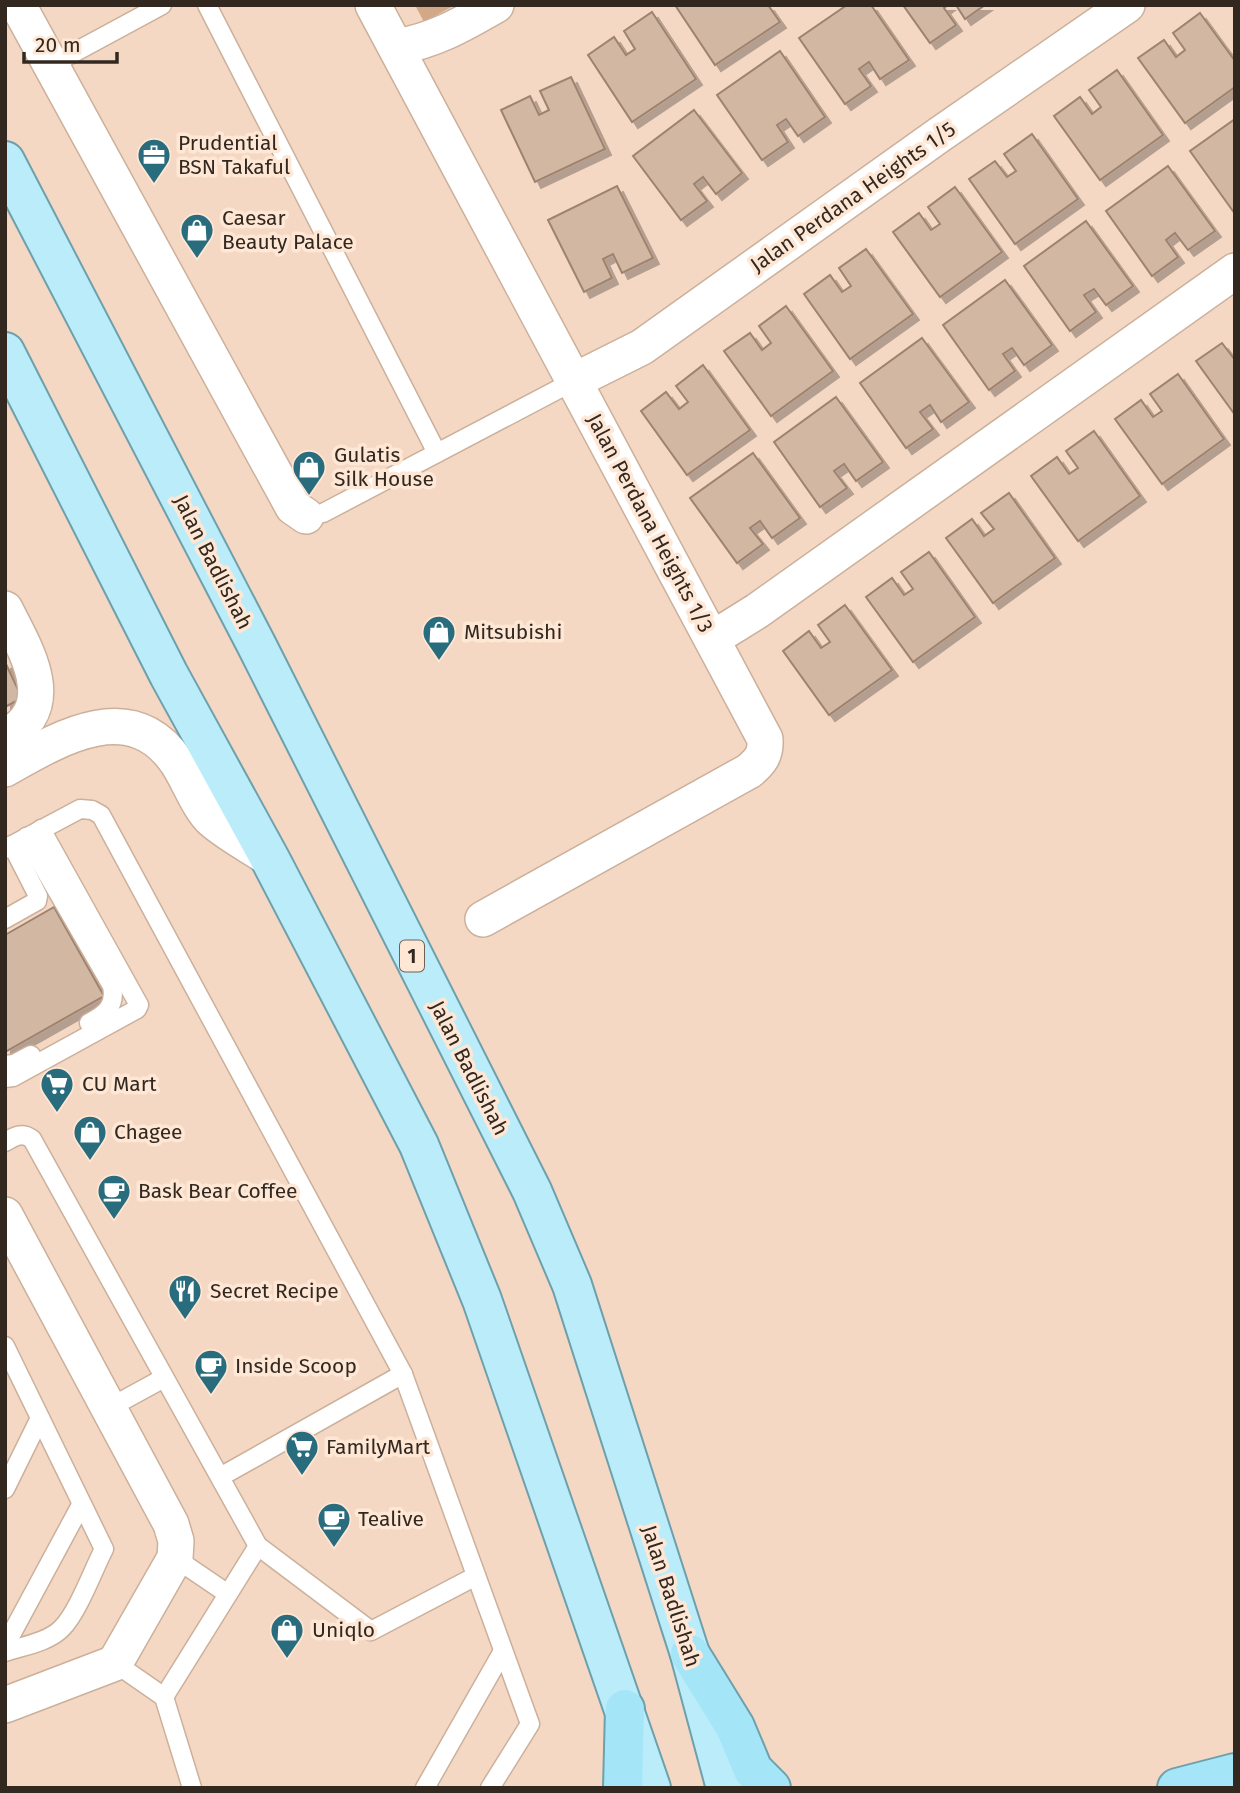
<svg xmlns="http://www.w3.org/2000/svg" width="1240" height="1793" font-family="'Fira Sans',sans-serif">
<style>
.green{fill:#d3a886}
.building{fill:#d2b7a2;stroke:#9d836f;stroke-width:2;filter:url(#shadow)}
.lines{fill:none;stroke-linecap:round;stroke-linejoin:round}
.service-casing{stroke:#cbb09b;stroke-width:21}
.minor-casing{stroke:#cbb09b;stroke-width:38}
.primary-casing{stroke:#6ea0ac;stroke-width:42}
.trunk-casing{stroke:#6ea0ac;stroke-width:42}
.service{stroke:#fff;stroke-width:18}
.minor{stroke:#fff;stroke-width:35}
.primary{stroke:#bbecfa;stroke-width:38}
.trunk{stroke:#a4e6f8;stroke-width:38}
.labels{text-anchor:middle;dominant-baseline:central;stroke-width:7;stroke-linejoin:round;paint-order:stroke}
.shield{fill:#fee7d5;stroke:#706156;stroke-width:2}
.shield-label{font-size:19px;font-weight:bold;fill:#332820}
.poi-label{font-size:21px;fill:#332820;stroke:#fee7d5;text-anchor:start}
.street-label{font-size:21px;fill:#332820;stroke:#fee7d5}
</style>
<defs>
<filter id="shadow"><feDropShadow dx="6" dy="6" stdDeviation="0" flood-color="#0004"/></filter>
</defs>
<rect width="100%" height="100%" fill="#f5d8c3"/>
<path class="green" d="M415 5H455L424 22Z"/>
<g class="building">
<path d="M675 5H768L780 22 715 65Z"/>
<path d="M847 5H871L909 60 880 79 869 62 859 69 871 86 845 104 799 38Z"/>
<path d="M903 5H948L944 8 956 25 930 43Z"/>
<path d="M956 5H985L965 19Z"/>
<path d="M652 12 696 79 632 122 588 55 614 37 626 55 635 49 624 31Z"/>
<path d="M1200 13 1235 61V87L1185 123 1138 58 1164 40 1176 57 1185 50 1173 33Z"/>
<path d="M780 51 825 117 798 136 786 119 777 125 788 142 762 160 717 95Z"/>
<path d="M1117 70 1163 135 1100 180 1054 116 1080 97 1092 114 1101 107 1089 90Z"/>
<path d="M571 77 605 149 535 182 501 110 530 96 539 115 549 110 540 91Z"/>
<path d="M694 110 742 173 716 194 703 177 694 184 707 201 681 220 633 156Z"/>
<path d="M1235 119V214L1190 151Z"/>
<path d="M1032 134 1078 199 1015 244 969 179 995 161 1007 177 1016 171 1004 154Z"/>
<path d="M1168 166 1215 231 1188 250 1175 233 1166 240 1178 257 1152 276 1106 211Z"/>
<path d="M617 186 653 258 622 273 613 254 603 259 612 278 584 292 548 220Z"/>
<path d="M955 187 1002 252 940 297 893 232 919 213 931 230 940 224 928 207Z"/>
<path d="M1086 221 1133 286 1106 305 1094 289 1084 295 1096 312 1070 331 1024 266Z"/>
<path d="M866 249 913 314 850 359 804 294 830 275 842 292 851 286 839 268Z"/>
<path d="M1005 280 1052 345 1024 365 1012 348 1003 354 1015 371 989 390 943 325Z"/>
<path d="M786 306 833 371 771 416 724 351 750 333 762 350 771 343 759 326Z"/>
<path d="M922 338 969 402 941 422 930 405 920 412 933 429 906 448 860 383Z"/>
<path d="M1222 343 1235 360V415L1196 361Z"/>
<path d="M703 365 750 430 687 475 641 411 666 392 679 409 688 402 676 386Z"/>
<path d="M1178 374 1224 439 1162 484 1115 419 1141 400 1153 417 1162 411 1150 394Z"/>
<path d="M836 397 883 462 856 481 844 464 834 471 847 488 820 507 774 442Z"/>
<path d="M1094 431 1140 496 1078 541 1031 476 1057 457 1069 474 1078 468 1066 451Z"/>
<path d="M753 453 800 518 772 538 760 521 750 528 763 544 737 563 690 498Z"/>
<path d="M1009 493 1055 558 993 603 946 538 972 519 984 536 994 529 981 513Z"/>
<path d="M929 552 975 617 913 662 866 597 892 578 904 595 913 589 901 572Z"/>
<path d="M845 605 892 670 829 715 783 651 809 631 821 648 830 642 818 625Z"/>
<path d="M5 662 22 698 5 707Z"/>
<path d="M54 907 104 996 5 1052V935Z"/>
</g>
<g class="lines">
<defs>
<g id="service">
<path d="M207 5 437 453"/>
<path d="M51 65 162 5"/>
<path d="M306 516 323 513 574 381"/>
<path d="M26 837 112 986C116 1006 106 1014 89 1023"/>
<path d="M5 849 80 809 92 810 101 815 403 1374 530 1724 490 1788"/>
<path d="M5 919 37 901 38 896 12 845"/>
<path d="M5 1065 14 1064 31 1055"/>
<path d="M5 1078 13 1077 137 1009 139 1005 41 829"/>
<path d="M5 1142C15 1136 22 1132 32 1139L258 1546 371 1631 476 1576"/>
<path d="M5 1346 104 1549C93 1570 78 1612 62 1628 49 1642 23 1646 5 1652"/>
<path d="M109 1408 164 1378"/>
<path d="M220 1477 403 1374"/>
<path d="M5 1489 40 1418"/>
<path d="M175 1558 228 1594"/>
<path d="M5 1646 81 1505"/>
<path d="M115 1663 164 1697 192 1788"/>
<path d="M164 1697 258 1546"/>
<path d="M425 1788 503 1651"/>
</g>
<g id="minor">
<path d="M18 5 293 507 306 516"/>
<path d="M373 5 765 739C766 754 761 761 749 771L483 919"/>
<path d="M396 47C434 41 463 24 496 5"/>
<path d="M574 381 642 347 939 135 1127 5"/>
<path d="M5 609C26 651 62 707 5 737"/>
<path d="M712 639 757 611 1235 271"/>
<path d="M5 769C58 739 130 695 176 761 187 776 199 809 212 820 229 835 251 846 270 859"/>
<path d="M5 1215 171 1524 176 1541 175 1558 115 1663 5 1705"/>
</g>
<g id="primary">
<path d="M5 161 256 644 532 1191 572 1285 690 1654 726 1788"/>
<path d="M5 352 169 675 270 859 419 1145 482 1300 651 1788"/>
</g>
<g id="trunk">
<path d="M690 1654 735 1727 753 1770 771 1788"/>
<path d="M623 1788 625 1709"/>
<path d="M1177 1788 1235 1773"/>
</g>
</defs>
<use href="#service" class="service-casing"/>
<use href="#minor" class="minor-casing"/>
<use href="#primary" class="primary-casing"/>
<use href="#trunk" class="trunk-casing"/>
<use href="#service" class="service"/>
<use href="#minor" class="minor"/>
<use href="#primary" class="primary"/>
<use href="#trunk" class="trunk"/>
</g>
<defs>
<symbol id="office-pin" viewBox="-11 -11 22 30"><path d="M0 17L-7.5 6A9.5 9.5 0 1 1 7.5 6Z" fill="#296c7d" stroke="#fee7d5"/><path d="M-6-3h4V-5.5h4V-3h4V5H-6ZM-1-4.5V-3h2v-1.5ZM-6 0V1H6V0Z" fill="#fff"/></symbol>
<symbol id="shop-pin" viewBox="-11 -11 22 30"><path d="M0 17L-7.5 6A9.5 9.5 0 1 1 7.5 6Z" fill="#296c7d" stroke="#fee7d5"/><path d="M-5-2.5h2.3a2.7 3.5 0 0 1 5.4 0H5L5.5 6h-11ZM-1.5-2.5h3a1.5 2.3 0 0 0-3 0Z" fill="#fff"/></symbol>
<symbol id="supermarket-pin" viewBox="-11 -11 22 30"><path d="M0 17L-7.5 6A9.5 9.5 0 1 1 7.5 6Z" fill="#296c7d" stroke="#fee7d5"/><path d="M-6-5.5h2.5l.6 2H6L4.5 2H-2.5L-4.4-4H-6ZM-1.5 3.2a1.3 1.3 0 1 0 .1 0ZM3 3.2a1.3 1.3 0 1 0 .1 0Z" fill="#fff"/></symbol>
<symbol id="cafe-pin" viewBox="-11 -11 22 30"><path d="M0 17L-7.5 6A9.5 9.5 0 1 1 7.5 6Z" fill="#296c7d" stroke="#fee7d5"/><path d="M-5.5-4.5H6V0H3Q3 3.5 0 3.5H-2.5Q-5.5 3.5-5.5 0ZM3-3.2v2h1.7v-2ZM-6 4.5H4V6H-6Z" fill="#fff"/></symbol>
<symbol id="restaurant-pin" viewBox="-11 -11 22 30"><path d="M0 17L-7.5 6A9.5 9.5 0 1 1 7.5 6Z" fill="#296c7d" stroke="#fee7d5"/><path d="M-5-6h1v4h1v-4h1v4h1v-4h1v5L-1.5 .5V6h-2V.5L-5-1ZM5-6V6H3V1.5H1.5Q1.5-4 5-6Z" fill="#fff"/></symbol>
</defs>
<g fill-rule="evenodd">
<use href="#office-pin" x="135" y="136" width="38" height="52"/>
<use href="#shop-pin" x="178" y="211" width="38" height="52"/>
<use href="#shop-pin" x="290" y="448" width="38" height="52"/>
<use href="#shop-pin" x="420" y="613" width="38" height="52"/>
<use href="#supermarket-pin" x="38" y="1065" width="38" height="52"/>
<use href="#shop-pin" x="71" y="1113" width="38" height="52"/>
<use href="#cafe-pin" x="95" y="1172" width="38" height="52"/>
<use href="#restaurant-pin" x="166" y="1272" width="38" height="52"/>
<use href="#cafe-pin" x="192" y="1347" width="38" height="52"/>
<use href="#supermarket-pin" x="283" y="1428" width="38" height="52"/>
<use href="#cafe-pin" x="315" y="1500" width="38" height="52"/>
<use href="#shop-pin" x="268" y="1611" width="38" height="52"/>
</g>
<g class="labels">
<rect class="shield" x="400" y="940.5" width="24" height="31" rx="5"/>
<g class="shield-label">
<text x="412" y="956">1</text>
</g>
<g class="poi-label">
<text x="178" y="143">Prudential<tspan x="178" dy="24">BSN Takaful</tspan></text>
<text x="222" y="218">Caesar<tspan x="222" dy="24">Beauty Palace</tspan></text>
<text x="334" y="455">Gulatis<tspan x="334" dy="24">Silk House</tspan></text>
<text x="464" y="632">Mitsubishi</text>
<text x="82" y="1084">CU Mart</text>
<text x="114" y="1132">Chagee</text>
<text x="138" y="1191">Bask Bear Coffee</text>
<text x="210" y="1291">Secret Recipe</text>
<text x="235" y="1366">Inside Scoop</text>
<text x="326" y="1447">FamilyMart</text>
<text x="358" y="1519">Tealive</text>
<text x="312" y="1630">Uniqlo</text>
</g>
<g class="street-label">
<text transform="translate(853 197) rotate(-35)">Jalan Perdana Heights 1/5</text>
<text transform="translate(650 523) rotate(62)">Jalan Perdana Heights 1/3</text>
<text transform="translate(213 562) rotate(63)">Jalan Badlishah</text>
<text transform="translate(469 1068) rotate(63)">Jalan Badlishah</text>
<text transform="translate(671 1596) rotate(72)">Jalan Badlishah</text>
</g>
</g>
<rect width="1240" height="1793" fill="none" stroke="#332820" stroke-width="14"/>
<path d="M24 52v10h93v-10" fill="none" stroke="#332820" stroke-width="3.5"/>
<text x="35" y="52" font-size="21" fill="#332820" stroke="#fee7d5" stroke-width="5" paint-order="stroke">20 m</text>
</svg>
